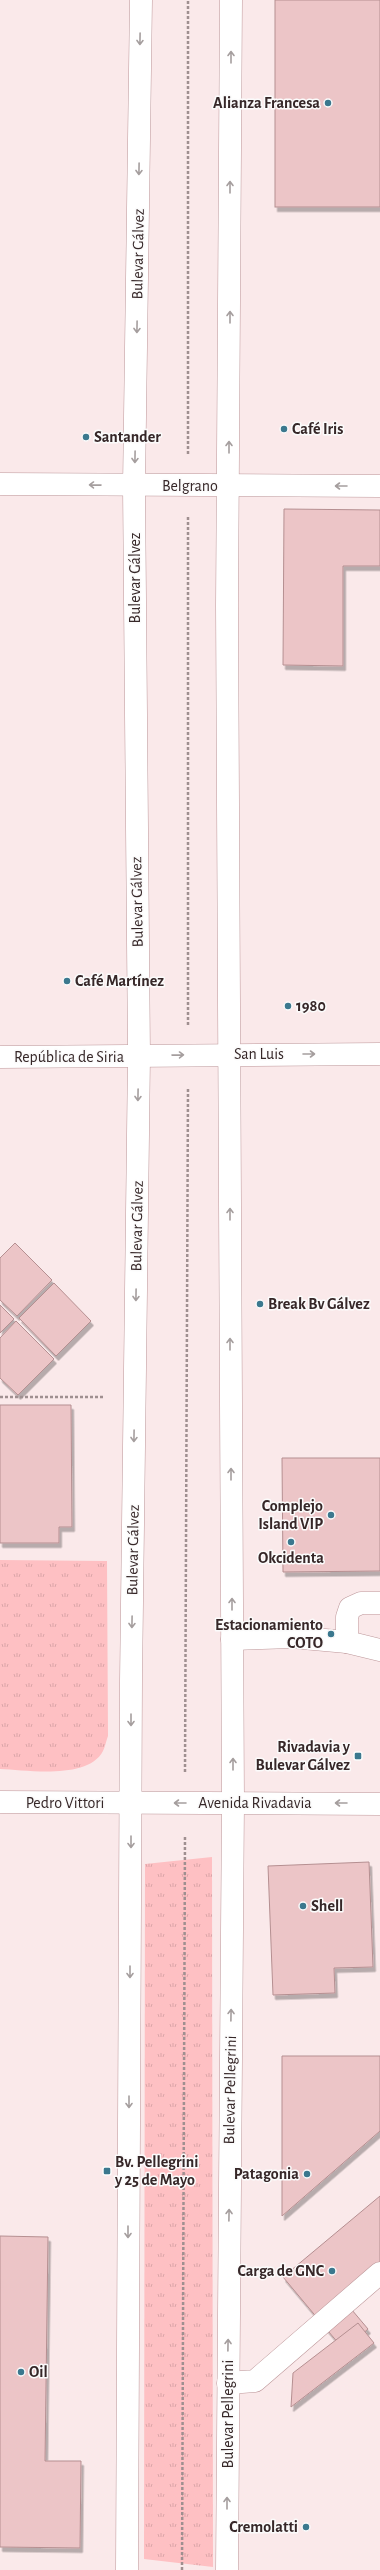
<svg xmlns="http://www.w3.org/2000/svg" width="380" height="2570" font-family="'Alegreya Sans',sans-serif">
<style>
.park{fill:url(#park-tufts)}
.building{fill:#ecc5c7;stroke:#b58f91;filter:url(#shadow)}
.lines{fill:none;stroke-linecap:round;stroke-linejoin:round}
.minor-casing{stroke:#bd979a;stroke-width:23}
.major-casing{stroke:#bd979a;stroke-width:23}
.path{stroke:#9f8f90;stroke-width:2.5;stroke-dasharray:3 2;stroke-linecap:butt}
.minor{stroke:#fff;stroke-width:22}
.major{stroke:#fff;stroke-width:22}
.oneway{stroke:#a59e9e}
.poi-dot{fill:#3b788e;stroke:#fbfbfb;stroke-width:1.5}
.labels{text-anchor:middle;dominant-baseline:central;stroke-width:3;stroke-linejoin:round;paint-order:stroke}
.poi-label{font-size:16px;font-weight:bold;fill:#362728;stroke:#fbfbfb;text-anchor:start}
.street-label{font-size:16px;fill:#362728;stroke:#fbfbfb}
</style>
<defs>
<pattern id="park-tufts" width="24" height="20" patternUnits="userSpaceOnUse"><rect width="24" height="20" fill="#fec0c3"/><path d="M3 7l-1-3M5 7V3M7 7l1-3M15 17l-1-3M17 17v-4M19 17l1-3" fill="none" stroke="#daa5a8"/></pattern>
<filter id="shadow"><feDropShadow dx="2.5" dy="4.5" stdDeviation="0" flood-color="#0004"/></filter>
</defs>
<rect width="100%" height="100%" fill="#fae9ea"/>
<g class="park">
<path d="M0 1560 107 1561 108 1736C106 1741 105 1747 103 1751 88 1780 27 1770 0 1769Z"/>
<path d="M212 1857 213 2567 144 2559 145 1864Z"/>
</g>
<g class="building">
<rect x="275" y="0" width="105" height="207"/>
<path d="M284 509 380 510V566H343V666L283 665Z"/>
<path d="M15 1243 52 1280 17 1316 0 1300V1258Z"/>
<path d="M54 1283 91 1321 56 1356 19 1318Z"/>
<path d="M0 1305 14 1319 0 1333Z"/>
<path d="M16 1321 54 1359 18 1395 0 1378V1338Z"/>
<path d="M0 1405H71L72 1527H59V1543H0Z"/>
<path d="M282 1458H380V1571L283 1572Z"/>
<path d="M369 1862 373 1967 334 1968 335 1993 273 1995 268 1866Z"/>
<path d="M282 2056H380V2131L282 2216Z"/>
<path d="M380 2196V2264L341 2297 368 2329 344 2350 283 2277Z"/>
<path d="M0 2236 48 2237 45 2461H81L80 2548 0 2547Z"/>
<path d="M358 2323 374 2343 291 2407 293 2373Z"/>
</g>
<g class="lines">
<defs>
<g id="minor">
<path d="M0 484 380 486"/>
<path d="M0 1057 380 1054"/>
<path d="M232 1639 292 1637 347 1642 380 1650"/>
<path d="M347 1642V1617L350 1608 361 1603H380"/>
<path d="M0 1802 380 1804"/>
<path d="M228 2383 255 2381 380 2273"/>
</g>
<g id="major">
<path d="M127 2570 131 1681 139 1056 134 486 141 0"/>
<path d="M227 2570 233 1803 227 605 231 0"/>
</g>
</defs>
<use href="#minor" class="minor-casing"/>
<use href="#major" class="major-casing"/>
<g class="path">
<path d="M188 454V0"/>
<path d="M188 517V1026"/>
<path d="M0 1397H104"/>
<path d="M185 1772 188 1087"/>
<path d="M182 2570 185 1835"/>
</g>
<use href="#minor" class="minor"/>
<use href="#major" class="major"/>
</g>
<defs><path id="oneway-shaft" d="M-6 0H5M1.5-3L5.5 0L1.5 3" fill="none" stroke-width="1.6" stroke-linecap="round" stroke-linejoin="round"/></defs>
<g class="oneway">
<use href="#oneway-shaft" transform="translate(140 39) rotate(91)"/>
<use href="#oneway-shaft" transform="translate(231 57) rotate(-90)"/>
<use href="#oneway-shaft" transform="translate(139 169) rotate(91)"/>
<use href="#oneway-shaft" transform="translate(230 187) rotate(-90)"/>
<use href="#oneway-shaft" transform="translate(230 317) rotate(-90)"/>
<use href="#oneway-shaft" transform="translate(137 327) rotate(91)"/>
<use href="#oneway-shaft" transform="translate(229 447) rotate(-90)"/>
<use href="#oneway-shaft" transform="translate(135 457) rotate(91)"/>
<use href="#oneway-shaft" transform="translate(95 485) rotate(-179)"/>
<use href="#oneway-shaft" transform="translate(341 486) rotate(-180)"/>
<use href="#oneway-shaft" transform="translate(309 1054)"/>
<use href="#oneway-shaft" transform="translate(178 1055) rotate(-1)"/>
<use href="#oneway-shaft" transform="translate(138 1095) rotate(91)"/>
<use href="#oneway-shaft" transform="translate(230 1214) rotate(-90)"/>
<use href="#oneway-shaft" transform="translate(136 1295) rotate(91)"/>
<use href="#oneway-shaft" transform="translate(230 1344) rotate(-90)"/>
<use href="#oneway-shaft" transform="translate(134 1436) rotate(91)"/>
<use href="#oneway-shaft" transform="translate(231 1474) rotate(-90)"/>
<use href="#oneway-shaft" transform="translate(232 1604) rotate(-90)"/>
<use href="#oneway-shaft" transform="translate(132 1622) rotate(91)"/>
<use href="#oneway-shaft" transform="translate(131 1720) rotate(90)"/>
<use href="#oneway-shaft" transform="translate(233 1764) rotate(-90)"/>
<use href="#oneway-shaft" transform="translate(180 1803) rotate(-180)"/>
<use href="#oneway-shaft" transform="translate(341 1803) rotate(-180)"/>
<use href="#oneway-shaft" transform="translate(131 1842) rotate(90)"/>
<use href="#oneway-shaft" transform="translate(130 1972) rotate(90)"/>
<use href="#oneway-shaft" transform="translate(231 2015) rotate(-89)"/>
<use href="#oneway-shaft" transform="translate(129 2102) rotate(90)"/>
<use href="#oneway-shaft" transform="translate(229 2215) rotate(-89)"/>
<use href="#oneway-shaft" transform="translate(128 2232) rotate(90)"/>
<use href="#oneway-shaft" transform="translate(228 2345) rotate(-89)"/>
<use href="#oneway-shaft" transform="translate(227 2503) rotate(-90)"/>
</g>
<g class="poi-dot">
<circle cx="328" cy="103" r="4"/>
<circle cx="284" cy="429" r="4"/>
<circle cx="86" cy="437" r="4"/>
<circle cx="67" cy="981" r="4"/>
<circle cx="288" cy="1006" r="4"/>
<circle cx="260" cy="1304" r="4"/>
<circle cx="331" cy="1515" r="4"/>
<circle cx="291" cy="1542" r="4"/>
<circle cx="331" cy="1634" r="4"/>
<rect x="354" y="1752" width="8" height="8" rx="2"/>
<circle cx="303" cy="1906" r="4"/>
<rect x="103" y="2167" width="8" height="8" rx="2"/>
<circle cx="307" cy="2174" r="4"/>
<circle cx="332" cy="2271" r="4"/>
<circle cx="21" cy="2372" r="4"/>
<circle cx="306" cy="2527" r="4"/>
</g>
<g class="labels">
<g class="poi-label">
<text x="320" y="103" text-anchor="end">Alianza Francesa</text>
<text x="292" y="429">Café Iris</text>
<text x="94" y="437">Santander</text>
<text x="75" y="981">Café Martínez</text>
<text x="296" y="1006">1980</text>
<text x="268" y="1304">Break Bv Gálvez</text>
<text x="323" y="1506" text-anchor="end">Complejo<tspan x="323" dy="18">Island VIP</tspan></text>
<text x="291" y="1558" text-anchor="middle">Okcidenta</text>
<text x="323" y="1625" text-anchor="end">Estacionamiento<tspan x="323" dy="18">COTO</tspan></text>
<text x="350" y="1747" text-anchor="end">Rivadavia y<tspan x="350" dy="18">Bulevar Gálvez</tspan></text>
<text x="311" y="1906">Shell</text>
<text x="115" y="2162">Bv. Pellegrini<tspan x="115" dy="18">y 25 de Mayo</tspan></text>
<text x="299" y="2174" text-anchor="end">Patagonia</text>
<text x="324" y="2271" text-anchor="end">Carga de GNC</text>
<text x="29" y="2372">Oil</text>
<text x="298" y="2527" text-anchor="end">Cremolatti</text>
</g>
<g class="street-label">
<text transform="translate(138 254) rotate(-89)">Bulevar Gálvez</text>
<text x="190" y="486">Belgrano</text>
<text transform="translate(135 578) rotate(-90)">Bulevar Gálvez</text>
<text transform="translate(137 902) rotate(-91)">Bulevar Gálvez</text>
<text x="259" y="1054">San Luis</text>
<text x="69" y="1057">República de Siria</text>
<text transform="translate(137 1226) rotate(-89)">Bulevar Gálvez</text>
<text transform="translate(133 1550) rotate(-89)">Bulevar Gálvez</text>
<text x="65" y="1803">Pedro Vittori</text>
<text x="255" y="1803">Avenida Rivadavia</text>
<text transform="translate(230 2090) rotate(-89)">Bulevar Pellegrini</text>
<text transform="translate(228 2414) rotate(-90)">Bulevar Pellegrini</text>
</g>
</g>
</svg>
